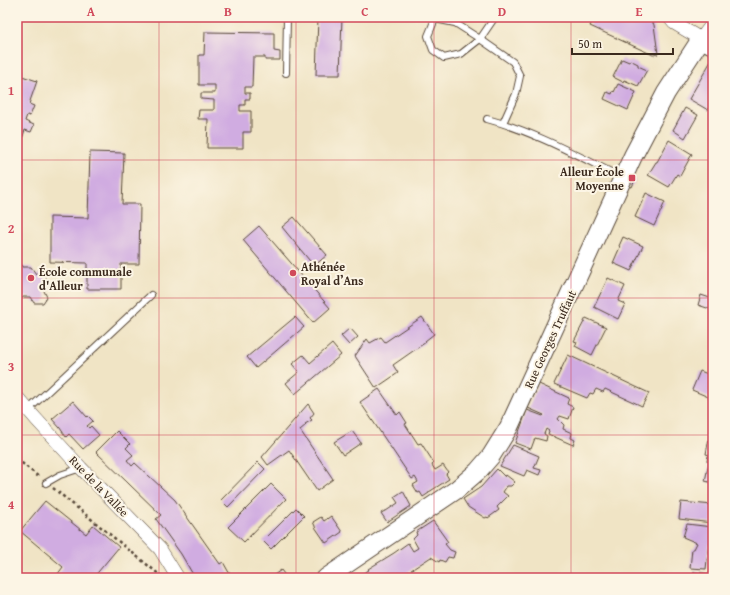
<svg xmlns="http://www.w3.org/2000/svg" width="730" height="595" font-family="'Gentium Book Plus',serif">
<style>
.building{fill:#d0ace1}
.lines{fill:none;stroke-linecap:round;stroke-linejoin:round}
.lane-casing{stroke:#564637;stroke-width:8}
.street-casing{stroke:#564637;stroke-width:14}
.secondary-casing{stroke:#564637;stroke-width:20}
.path{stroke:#564637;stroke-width:2.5;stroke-dasharray:3 3;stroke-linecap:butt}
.lane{stroke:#fff;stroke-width:6}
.street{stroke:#fff;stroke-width:13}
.secondary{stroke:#fff;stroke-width:18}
.grid{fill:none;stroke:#d1495b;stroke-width:1;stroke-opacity:0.55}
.poi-dot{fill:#d1495b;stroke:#fcf5e5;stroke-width:1.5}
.labels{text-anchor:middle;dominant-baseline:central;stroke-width:4;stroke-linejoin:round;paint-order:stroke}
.poi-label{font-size:12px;font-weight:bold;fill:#3b2a1e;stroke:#fcf5e5;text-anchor:start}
.street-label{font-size:12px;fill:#3b2a1e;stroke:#fcf5e5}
.neatline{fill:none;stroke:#d1495b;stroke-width:1.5}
.grid-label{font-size:13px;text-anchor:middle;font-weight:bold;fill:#d1495b}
</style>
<rect width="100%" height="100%" fill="#fcf5e5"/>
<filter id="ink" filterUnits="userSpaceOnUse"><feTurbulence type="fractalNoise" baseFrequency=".025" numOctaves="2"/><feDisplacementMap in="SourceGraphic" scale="8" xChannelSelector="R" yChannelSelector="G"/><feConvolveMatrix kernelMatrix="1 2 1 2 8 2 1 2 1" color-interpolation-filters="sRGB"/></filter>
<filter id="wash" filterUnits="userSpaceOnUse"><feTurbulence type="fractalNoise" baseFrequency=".012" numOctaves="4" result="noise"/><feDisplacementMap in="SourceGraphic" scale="16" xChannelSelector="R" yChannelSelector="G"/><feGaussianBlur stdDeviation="0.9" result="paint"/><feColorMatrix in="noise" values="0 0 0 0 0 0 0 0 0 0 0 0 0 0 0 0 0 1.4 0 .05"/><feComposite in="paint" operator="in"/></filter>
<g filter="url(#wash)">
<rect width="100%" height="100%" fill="#f0e4c5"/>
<g id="blocks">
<g class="building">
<path d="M318 17H342L340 75H316Z"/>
<path d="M594 17H650L654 25 658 54 653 55 590 26Z"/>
<path d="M205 32 274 33V51L280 52V60H265V57H253L252 87H245V93H250V99H245V105H240V111H251V132H243V148H207L208 119H198L199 110H214V100L201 99V93H215V85H199V55H204Z"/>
<path d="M622 59 629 62 630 60 638 64V66L647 70 638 86 624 80 623 82 613 77Z"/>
<path d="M711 61 713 63V101L708 110 689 99Z"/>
<path d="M17 68 23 71 22 76 37 81 29 104 34 106 30 116 27 115 25 121 34 125 31 132 25 130 19 148 17 147V100L18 95H17Z"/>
<path d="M618 84 636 92 628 110 604 99 607 92 612 94 613 91 614 92Z"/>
<path d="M685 108 698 115 685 138 673 130Z"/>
<path d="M669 140 692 154 680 176 677 174 669 187 648 175 656 162H657Z"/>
<path d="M90 152 124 153 122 204H140L139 264H121V289H87V263L50 262V217L88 218Z"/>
<path d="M632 178 635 180 632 187 629 186Z"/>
<path d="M646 193 665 202 654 226 635 217Z"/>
<path d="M294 217 327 255 314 266 282 227Z"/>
<path d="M259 226 330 308 313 323 243 240Z"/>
<path d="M623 237 643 246 631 271 613 263 620 247 619 246Z"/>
<path d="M17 256 22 267H31L36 274 44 273 47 283 43 289 47 297 43 303H34L30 297H23L17 304Z"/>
<path d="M608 278 625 286 618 301 625 304 618 319 594 307Z"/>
<path d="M701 295 713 299V310L698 305Z"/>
<path d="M295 317 304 327 256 368 247 357Z"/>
<path d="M422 317 434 334 425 341 426 342 393 365 398 373 376 388 355 356 367 339 370 343 381 337 385 342Z"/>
<path d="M586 318 606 327 592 355 575 346 577 342 574 341Z"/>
<path d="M350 328 358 337 349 345 341 336Z"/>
<path d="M332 344 341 355 295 394 286 383 299 372 292 364 303 355 310 363Z"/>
<path d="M568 355 649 393 642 406 605 389 603 392 596 389 593 394 590 393 587 398 554 384Z"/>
<path d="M700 371 713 376V399L692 390Z"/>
<path d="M539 384 569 398 567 404 573 407 569 419 560 416 558 419 564 425 563 429 572 433 571 438 575 440 573 445 548 434 549 431 546 429 544 434 547 436 546 441 535 438 531 449 515 443 527 410 543 416 544 415 528 408Z"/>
<path d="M379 389 397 415 400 412 407 423 405 424 418 444 421 443 434 463 432 465 435 470 443 465 448 472 446 474 449 479 429 492V493L423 497 420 492 418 493 413 485 418 482 415 477 412 479 360 402Z"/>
<path d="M73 401 87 417 88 416 93 421 87 426 89 428 91 426 99 435 83 449 69 434 66 437 60 428 52 419Z"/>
<path d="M308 404 314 413 310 418 312 420 305 424 306 425 300 430 333 479 317 491 289 450 268 465 262 457Z"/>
<path d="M117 431 130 444 126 448 133 455 127 460 132 466 135 463 175 500 220 564 223 562 232 578H195L181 554 156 519 161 515 96 452Z"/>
<path d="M352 431 361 443 343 455 334 442Z"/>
<path d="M710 433 713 434V456L706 454Z"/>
<path d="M513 445 539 456 534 468 541 470 539 475 527 470 524 476 500 466Z"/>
<path d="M708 456 713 457V483L705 481 709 462 707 461Z"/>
<path d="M258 462 265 469 228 507 221 500Z"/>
<path d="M497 469 505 477 506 475 515 482 511 486H507L503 492 508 496 497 507 499 510 488 518 487 517 485 518 468 507 463 499 481 487Z"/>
<path d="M271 484 286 499 244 542 228 527Z"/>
<path d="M403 491 411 506 387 522 381 513 385 511H386L398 503 394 497Z"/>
<path d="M45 501 86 534 93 525 119 547 93 578H60V577L57 575 63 567 20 531Z"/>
<path d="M681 502 713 505 712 523 679 519Z"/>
<path d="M296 508 304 516 271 549 263 541Z"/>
<path d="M331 516 342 532 326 543 315 527V526L313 522 321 517 324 521Z"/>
<path d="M433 521 448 542 445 544 450 550 455 552 453 558 448 557 445 562 440 560 439 562 431 557 399 578H355L369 570 368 569 394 553 408 543 413 551 418 548 413 539 417 535 416 532Z"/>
<path d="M687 524 712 527V543H709L706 569 690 568 692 549H694L697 543 683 537Z"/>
<path d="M281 570 287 578H270Z"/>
<path d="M694 572 711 574V578H693Z"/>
</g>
</g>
</g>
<g filter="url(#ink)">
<use href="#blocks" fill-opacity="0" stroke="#564637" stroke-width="1"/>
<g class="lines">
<defs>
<g id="lane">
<path d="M495 17 480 39 461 54 444 58 433 50 428 36 435 19 455 23 480 39 513 62 520 76 516 94 503 123"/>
<path d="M286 73 287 17"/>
<path d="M487 119C533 131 578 156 621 177"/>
<path d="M28 410 151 295"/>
<path d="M46 483 60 475 81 468"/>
</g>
<g id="street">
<path d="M669 17 674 23 701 39 713 23"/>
<path d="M17 397 36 419 81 468 160 549 178 578"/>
</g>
<path id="secondary" d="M326 578 456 490 478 471 491 456 509 427 633 156 666 93 701 39 713 45"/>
</defs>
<use href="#lane" class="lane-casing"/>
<use href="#street" class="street-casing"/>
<use href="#secondary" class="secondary-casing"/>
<g class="path">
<path d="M17 459 40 478"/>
<path d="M53 488 161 576"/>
</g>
<use href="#lane" class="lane"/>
<use href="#street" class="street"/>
<use href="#secondary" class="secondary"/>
</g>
</g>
<path class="grid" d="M159 17V578M296 17V578M434 17V578M571 17V578M17 160H713M17 298H713M17 435H713"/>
<g class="poi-dot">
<rect x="628" y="174" width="8" height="8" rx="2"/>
<circle cx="293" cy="273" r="4"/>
<circle cx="31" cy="278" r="4"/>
</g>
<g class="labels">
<g class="poi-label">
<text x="624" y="171" text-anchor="end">Alleur École<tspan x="624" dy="14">Moyenne</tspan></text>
<text x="301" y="266">Athénée<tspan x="301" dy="14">Royal d’Ans</tspan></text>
<text x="39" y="271">École communale<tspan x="39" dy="14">d'Alleur</tspan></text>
</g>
<g class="street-label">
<text transform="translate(550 339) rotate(-65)">Rue Georges Truffaut</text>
<text transform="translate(99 486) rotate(46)">Rue de la Vallée</text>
</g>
</g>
<rect width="730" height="595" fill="none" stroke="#fcf5e5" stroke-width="44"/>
<path d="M572 48v6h101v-6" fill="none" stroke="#3b2a1e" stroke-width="2"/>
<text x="578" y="48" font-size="12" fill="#3b2a1e" stroke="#fcf5e5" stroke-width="3" paint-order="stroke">50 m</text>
<rect x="22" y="22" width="686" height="551" class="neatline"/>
<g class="grid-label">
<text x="91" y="16">A</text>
<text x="228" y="16">B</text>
<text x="365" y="16">C</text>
<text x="502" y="16">D</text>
<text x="639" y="16">E</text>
<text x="11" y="95">1</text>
<text x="11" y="233">2</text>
<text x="11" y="371">3</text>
<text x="11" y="509">4</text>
</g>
</svg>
